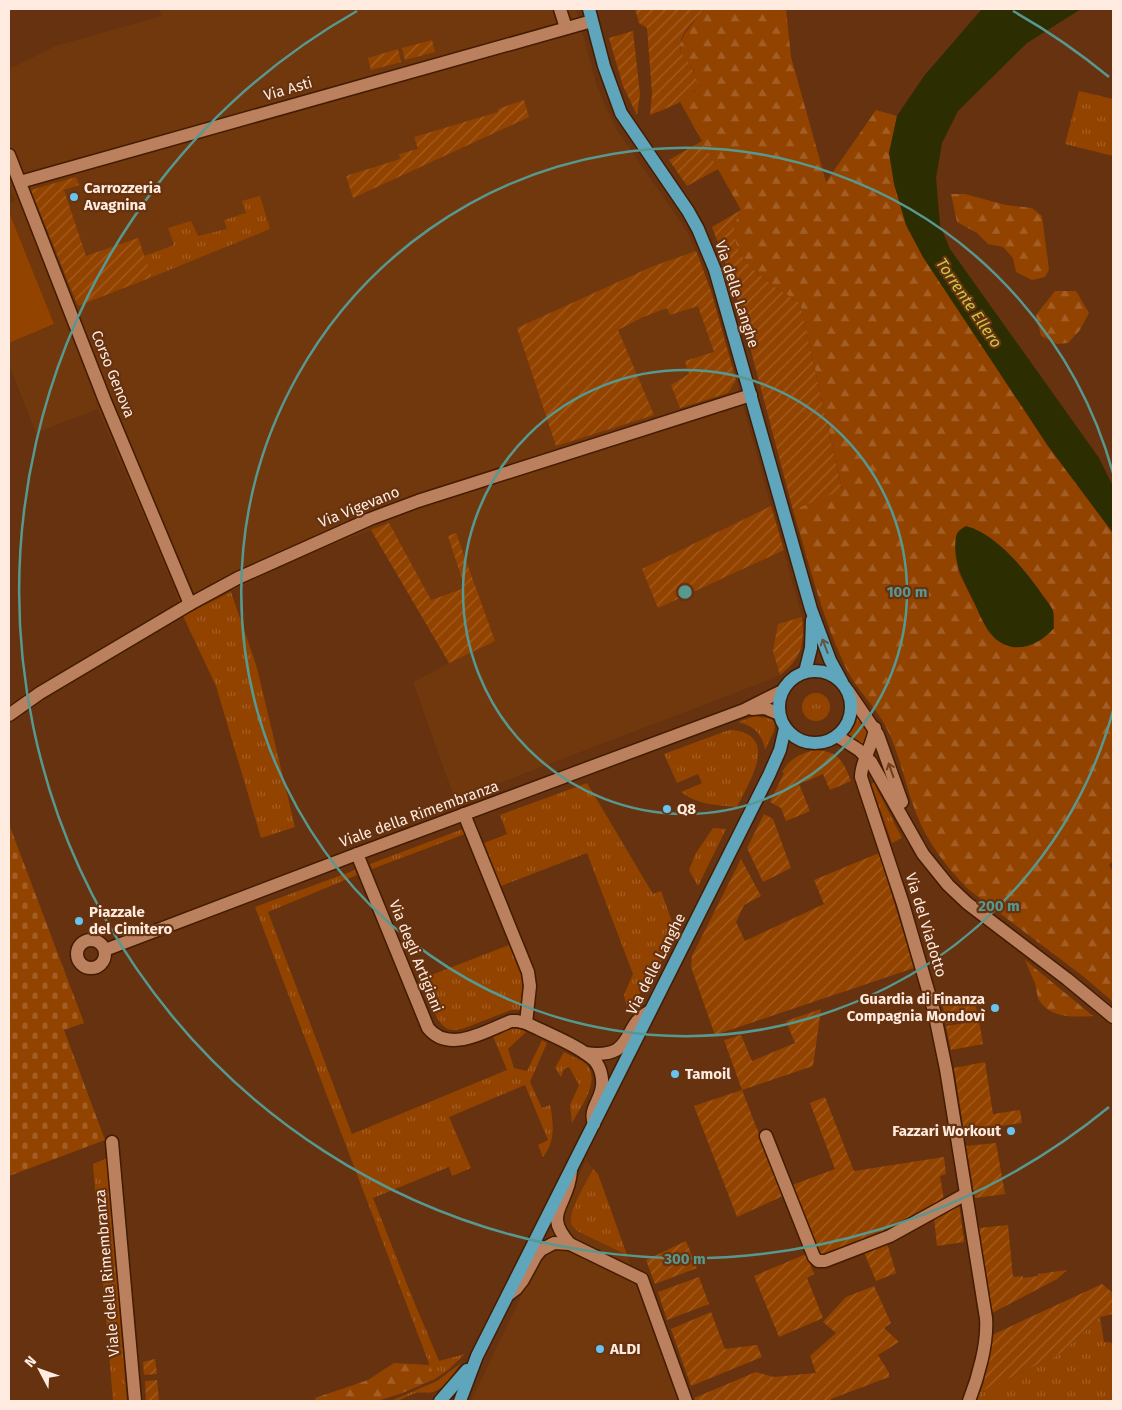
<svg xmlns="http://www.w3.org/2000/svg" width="1122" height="1410" font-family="'Fira Sans',sans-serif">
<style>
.built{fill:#71370d}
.grass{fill:url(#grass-tufts)}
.forest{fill:url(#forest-firs);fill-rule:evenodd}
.cemetery{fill:url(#cemetery-stones)}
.park{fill:#934300}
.garden{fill:url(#garden-furrows)}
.water{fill:#2c2d00}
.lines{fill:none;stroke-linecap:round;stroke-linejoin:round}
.minor-casing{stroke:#431c02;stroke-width:15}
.major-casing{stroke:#431c02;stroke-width:15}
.minor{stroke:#bb805e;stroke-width:12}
.major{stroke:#5fa5bb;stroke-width:12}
.oneway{stroke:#645443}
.oneway2{stroke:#733e1b}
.ring{fill:none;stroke:#579990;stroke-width:2.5}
.poi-dot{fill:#67c4f0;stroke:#66320f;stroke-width:2}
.labels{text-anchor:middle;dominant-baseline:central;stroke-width:4.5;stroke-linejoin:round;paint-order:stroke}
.street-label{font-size:15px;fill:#ffebe0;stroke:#66320f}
.poi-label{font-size:15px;font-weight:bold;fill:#ffebe0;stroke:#66320f;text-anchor:start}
.water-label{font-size:16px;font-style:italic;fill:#c5c845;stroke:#66320f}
.centre{fill:#579990;stroke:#66320f;stroke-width:2.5}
.ring-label{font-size:15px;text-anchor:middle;font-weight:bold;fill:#579990;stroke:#66320f;stroke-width:4.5;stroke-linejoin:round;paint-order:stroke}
</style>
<defs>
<pattern id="grass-tufts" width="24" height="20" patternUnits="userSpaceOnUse" patternTransform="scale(1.25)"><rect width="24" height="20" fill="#934300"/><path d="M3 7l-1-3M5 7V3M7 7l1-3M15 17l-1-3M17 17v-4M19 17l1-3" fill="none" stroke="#a35e25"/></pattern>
<pattern id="forest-firs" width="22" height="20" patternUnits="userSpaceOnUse" patternTransform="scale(1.25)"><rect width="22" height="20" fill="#934300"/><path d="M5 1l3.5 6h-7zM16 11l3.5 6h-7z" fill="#a35e25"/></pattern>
<pattern id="cemetery-stones" width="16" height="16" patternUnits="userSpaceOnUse" patternTransform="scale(1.25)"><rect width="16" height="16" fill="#934300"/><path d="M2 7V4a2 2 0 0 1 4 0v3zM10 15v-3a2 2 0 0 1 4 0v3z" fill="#a35e25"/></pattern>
<pattern id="garden-furrows" width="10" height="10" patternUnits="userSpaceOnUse" patternTransform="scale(1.25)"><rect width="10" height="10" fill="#934300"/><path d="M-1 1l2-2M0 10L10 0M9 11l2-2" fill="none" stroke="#a35e25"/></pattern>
</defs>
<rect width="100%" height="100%" fill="#66320f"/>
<g class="built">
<path d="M159 9H576L597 86 610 116 617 130 687 231 702 264 731 362 801 613 803 637 801 648 797 658 790 667 780 675 769 680 455 800 413 682 449 663 371 530 296 559 183 616 174 588 98 409 36 433 9 365V343L54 324 9 212V204L15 200 9 186V69L55 46 161 16Z"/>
<path d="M586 1160 598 1174 679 1401H471Z"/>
</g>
<g class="grass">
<path d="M1079 91 1113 99V156L1065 144Z"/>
<path d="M260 196 270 229 152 277 144 256 174 245 168 228 191 221 198 236 227 229 224 220 246 213 242 201Z"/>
<path d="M231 592 257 668 295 827 261 838 216 686 183 616Z"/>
<circle cx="816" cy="707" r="14"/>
<path d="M857 715 869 730 864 746 847 734Z"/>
<path d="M755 716 771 719 775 723 774 731 765 750C762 733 754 726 738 722Z"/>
<path d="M732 730C781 735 748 784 737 807 716 805 698 805 681 792L702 783 698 774 677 783 664 754 726 731Z"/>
<path d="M587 783 653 894 661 891 676 933 652 979 640 993 628 1011 624 995 633 974 587 853 501 886 484 843 507 834 500 815Z"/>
<path d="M874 783 902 838 892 843 871 784Z"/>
<path d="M713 828 726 829 698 886 689 870 696 853Z"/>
<path d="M463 829 465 834 372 869 370 864Z"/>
<path d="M355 870 357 875 268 912 352 1134 507 1070 492 1034C505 1029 513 1025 526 1032L508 1049 514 1068 527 1071 542 1040 547 1043 530 1082 542 1108 550 1105C554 1124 555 1142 543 1157L538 1145 548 1140 525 1085 449 1117 471 1168 452 1176 449 1167 373 1198 412 1297 439 1361 465 1354 448 1370 435 1379 255 907Z"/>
<path d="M509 945 523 980 520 1010H511L462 1029C456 1030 451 1031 446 1028 435 1022 426 991 421 979Z"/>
<path d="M564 1052C571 1056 580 1059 586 1064 602 1080 580 1108 572 1123L570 1105 579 1085 569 1067 564 1069 561 1077 555 1068Z"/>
<path d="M107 1158 127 1401H113L93 1164Z"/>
<path d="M593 1169 598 1174 627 1255 579 1232C576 1229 572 1227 571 1223 569 1210 587 1181 593 1169Z"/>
<path d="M1100 1317 1104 1342 1113 1343V1401H977L980 1392 1060 1354Z"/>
<path d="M461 1363C454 1372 445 1389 433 1392 427 1394 420 1391 413 1394 404 1397 401 1401 391 1401L437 1381Z"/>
</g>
<g class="forest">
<path d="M703 9H786L791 57 826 182 876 110 897 116 889 153 906 225 923 257 1048 446 1113 533V861L1109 865 1113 871 1112 1001 1084 977 969 890C947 868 927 842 916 813 905 785 900 754 886 727 875 706 856 689 846 668 822 618 809 563 793 510L842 489 800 303C775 287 732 263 734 228 734 223 739 215 741 210L680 102 695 91 694 71 681 54 680 44 684 35ZM956 537 1014 559 1037 587 1053 610 996 640 988 631 958 571Z"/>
<path d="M951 194H965L1006 205 1032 208 1042 216 1049 270 1045 277 1032 280 1016 272 1013 258 1003 247 988 244 977 233 957 222Z"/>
<path d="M1055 291H1076L1089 313 1080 330 1068 343 1057 344 1041 336 1036 315Z"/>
<path d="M1025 960 1093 1016C1074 1017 1051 1019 1039 1000 1036 994 1037 987 1034 981 1031 974 1028 967 1025 960Z"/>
<path d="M394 1363 430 1365 435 1379 400 1394 377 1401H316L315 1398 368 1380Z"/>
</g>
<path class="cemetery" d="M9 824 84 1023 64 1030 105 1140 9 1176Z"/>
<path class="park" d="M9 212 54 324 9 343Z"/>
<g class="garden">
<path d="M635 9H703C696 20 682 31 680 44 679 51 683 56 687 61 691 67 696 74 697 82 699 98 662 110 650 115L652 94 647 28 639 23Z"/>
<path d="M633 31 640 94 637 115 623 86 609 38Z"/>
<path d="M432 40 435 52 405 60 402 48Z"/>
<path d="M398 49 401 62 371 70 368 58Z"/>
<path d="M524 100 529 117 353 198 346 176 400 159 399 154 418 149 414 137 498 112V109Z"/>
<path d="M702 141 718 169 687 186 669 160Z"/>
<path d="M76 177 79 185 64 190 86 256 138 238 152 277 78 306 31 190Z"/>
<path d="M741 210C739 215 734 223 734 228 732 263 775 287 800 303L842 490 793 510 733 283 712 227Z"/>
<path d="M696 251 711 291 736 380 728 393 680 408 671 385 689 374 685 361 714 352 698 306 670 315 667 308 641 318 618 330 654 415 556 446 517 328 651 267Z"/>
<path d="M771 506 784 550 658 608 642 569Z"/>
<path d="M389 523 431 600 465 588 448 536 456 533 495 641 449 663 371 530Z"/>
<path d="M802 617C805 643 802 658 780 675L773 651 778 624Z"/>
<path d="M815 750C839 751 843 761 851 781L830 790 823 774 799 784 810 811 786 821 781 808 770 802 784 773 782 772C789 759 801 753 815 750Z"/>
<path d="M764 814 773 819 791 868 763 882 747 848Z"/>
<path d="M879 853 914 968 715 1035 691 967 692 956 741 859 761 896 744 905 736 922 745 941 824 904 814 880Z"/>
<path d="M975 1000 978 1019 946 1024 943 1006Z"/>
<path d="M821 1009 813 1066 742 1090 783 1196 737 1217 694 1106 742 1090 724 1040 741 1035 752 1061 795 1043 786 1021Z"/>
<path d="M979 1021 983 1044 951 1050 946 1026Z"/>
<path d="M985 1062 993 1114 1020 1110 1022 1123 964 1131 954 1068Z"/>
<path d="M825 1097 854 1171 944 1157 946 1174 940 1176 944 1200 890 1232 822 1258 792 1185 835 1169 810 1103Z"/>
<path d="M996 1143 1005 1194 975 1198 966 1146Z"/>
<path d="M959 1203 964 1242 937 1246 934 1218Z"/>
<path d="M1008 1225 1013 1277 1023 1276V1278L1038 1276V1274L1067 1270 1057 1279 992 1313 979 1228Z"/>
<path d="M686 1241 697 1268 655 1284 646 1260Z"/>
<path d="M887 1243 896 1273 876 1281 864 1252Z"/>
<path d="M806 1254 814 1274 807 1278 823 1318 779 1337 754 1276Z"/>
<path d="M699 1277 709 1304 667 1320 658 1292Z"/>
<path d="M1102 1284 1113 1293V1314L1100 1317 1060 1354 980 1392 992 1335Z"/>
<path d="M874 1286 891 1323 884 1328 899 1342 878 1355 889 1373V1377L831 1399 832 1401H696L694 1398 756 1372 774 1377 816 1373 810 1356 836 1333 823 1322 846 1297Z"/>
<path d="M711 1312 725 1349 757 1345 762 1357 691 1386 671 1329Z"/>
<path d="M155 1359 157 1374 144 1375 143 1362Z"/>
<path d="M157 1380 159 1401H146L145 1381Z"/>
</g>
<g class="water">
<path d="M982 9H1081L1027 43 958 111 942 143 936 178 940 225 950 249 1099 458 1113 486V533L1048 446 923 257 906 225 894 184 889 153 897 116 924 76Z"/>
<path d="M966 526C997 534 1026 571 1043 596 1046 600 1050 604 1052 609 1055 614 1053 622 1054 628 1036 649 1007 657 989 631 982 622 978 610 973 600 963 580 952 560 956 537 957 531 961 529 966 526Z"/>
</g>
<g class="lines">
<defs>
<g id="minor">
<path d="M560 9 566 28"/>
<path d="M9 155 105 401 190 604"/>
<path d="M20 182 592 21"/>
<path d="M848 691 878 735 902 802"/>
<path d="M752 709 765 708 779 714"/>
<path d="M9 715 40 693 190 604 238 578 370 519 418 501 751 395"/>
<path d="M875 728C873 746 861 760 861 777L903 904 934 1011 946 1069 986 1318C988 1343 978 1378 969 1401"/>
<path d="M837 736 859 750 871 762 923 854 948 885 967 903 1067 979 1113 1017"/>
<path d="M464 814 528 972 530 986 526 1023"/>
<path d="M357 854 428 1028C449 1054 486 1031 511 1021H517L526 1023C544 1032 582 1047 595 1061 601 1068 604 1081 601 1091 598 1103 589 1111 594 1124"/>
<circle cx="91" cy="954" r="14"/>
<path d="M105 950 357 854 744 710 782 691"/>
<path d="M585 1053C637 1060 620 1026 650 1011"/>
<path d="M766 1136 814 1257 818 1261H825L890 1236 966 1194"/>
<path d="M112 1142 135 1401"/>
<path d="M570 1244C541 1212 569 1206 571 1171"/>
<path d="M508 1295 516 1289 523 1280 536 1256 541 1250 554 1243 570 1244 642 1279 686 1401"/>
</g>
<g id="major">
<path d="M589 9 604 66 621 113 688 211 698 229 715 270 811 609 830 660 842 682"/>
<circle cx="815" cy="707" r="36"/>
<path d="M805 672 811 648 812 620"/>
<path d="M440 1401 467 1370"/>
<path d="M460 1401 477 1356 769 775 780 750 785 728"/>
</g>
</defs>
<use href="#minor" class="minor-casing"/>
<use href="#major" class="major-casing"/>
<use href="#minor" class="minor"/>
<use href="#major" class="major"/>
</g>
<defs><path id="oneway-shaft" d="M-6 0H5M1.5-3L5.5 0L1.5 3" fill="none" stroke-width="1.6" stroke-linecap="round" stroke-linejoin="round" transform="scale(1.25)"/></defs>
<use class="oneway" href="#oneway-shaft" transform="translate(825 646) rotate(-111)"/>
<use class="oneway2" href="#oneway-shaft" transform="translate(891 770) rotate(-109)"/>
<g class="ring">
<circle cx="685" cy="592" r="222"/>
<path d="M1113 711A444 444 0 1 1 1113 473"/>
<path d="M1109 1107A667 667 0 1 1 357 11M1013 11A667 667 0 0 1 1109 77"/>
</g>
<g class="poi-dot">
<circle cx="74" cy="197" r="5"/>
<circle cx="667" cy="809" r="5"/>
<circle cx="79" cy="921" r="5"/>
<circle cx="995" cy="1008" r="5"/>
<circle cx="675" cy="1074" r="5"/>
<circle cx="1011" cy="1131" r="5"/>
<circle cx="600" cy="1349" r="5"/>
</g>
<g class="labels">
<g class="street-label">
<text transform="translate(288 89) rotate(-16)">Via Asti</text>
<text transform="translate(737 294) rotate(72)">Via delle Langhe</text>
<text transform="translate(113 374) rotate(68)">Corso Genova</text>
<text transform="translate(359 507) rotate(-22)">Via Vigevano</text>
<text transform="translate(419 814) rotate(-20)">Viale della Rimembranza</text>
<text transform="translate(926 925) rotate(73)">Via del Viadotto</text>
<text transform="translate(416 956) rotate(68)">Via degli Artigiani</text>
<text transform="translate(656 964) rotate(-63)">Via delle Langhe</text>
<text transform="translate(107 1273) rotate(-95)">Viale della Rimembranza</text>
</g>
<g class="poi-label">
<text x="84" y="188">Carrozzeria<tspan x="84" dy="17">Avagnina</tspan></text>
<text x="677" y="809">Q8</text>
<text x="89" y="912">Piazzale<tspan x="89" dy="17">del Cimitero</tspan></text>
<text x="985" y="999" text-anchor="end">Guardia di Finanza<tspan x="985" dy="17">Compagnia Mondovì</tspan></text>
<text x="685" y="1074">Tamoil</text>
<text x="1001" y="1131" text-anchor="end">Fazzari Workout</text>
<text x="610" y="1349">ALDI</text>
</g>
<g class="water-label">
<text transform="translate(969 303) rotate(56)">Torrente Ellero</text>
</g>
</g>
<circle cx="685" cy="592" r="8" class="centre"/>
<g class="ring-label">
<text x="907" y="597">100 m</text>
<text x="999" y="911">200 m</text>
<text x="685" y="1264">300 m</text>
</g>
<rect width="1122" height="1410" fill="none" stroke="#ffebe0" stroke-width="20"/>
<g transform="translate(40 1370) rotate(311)" stroke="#66320f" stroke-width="4" paint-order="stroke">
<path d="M0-4L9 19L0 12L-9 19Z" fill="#ffebe0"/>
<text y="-8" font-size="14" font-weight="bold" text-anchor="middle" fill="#ffebe0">N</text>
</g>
</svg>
